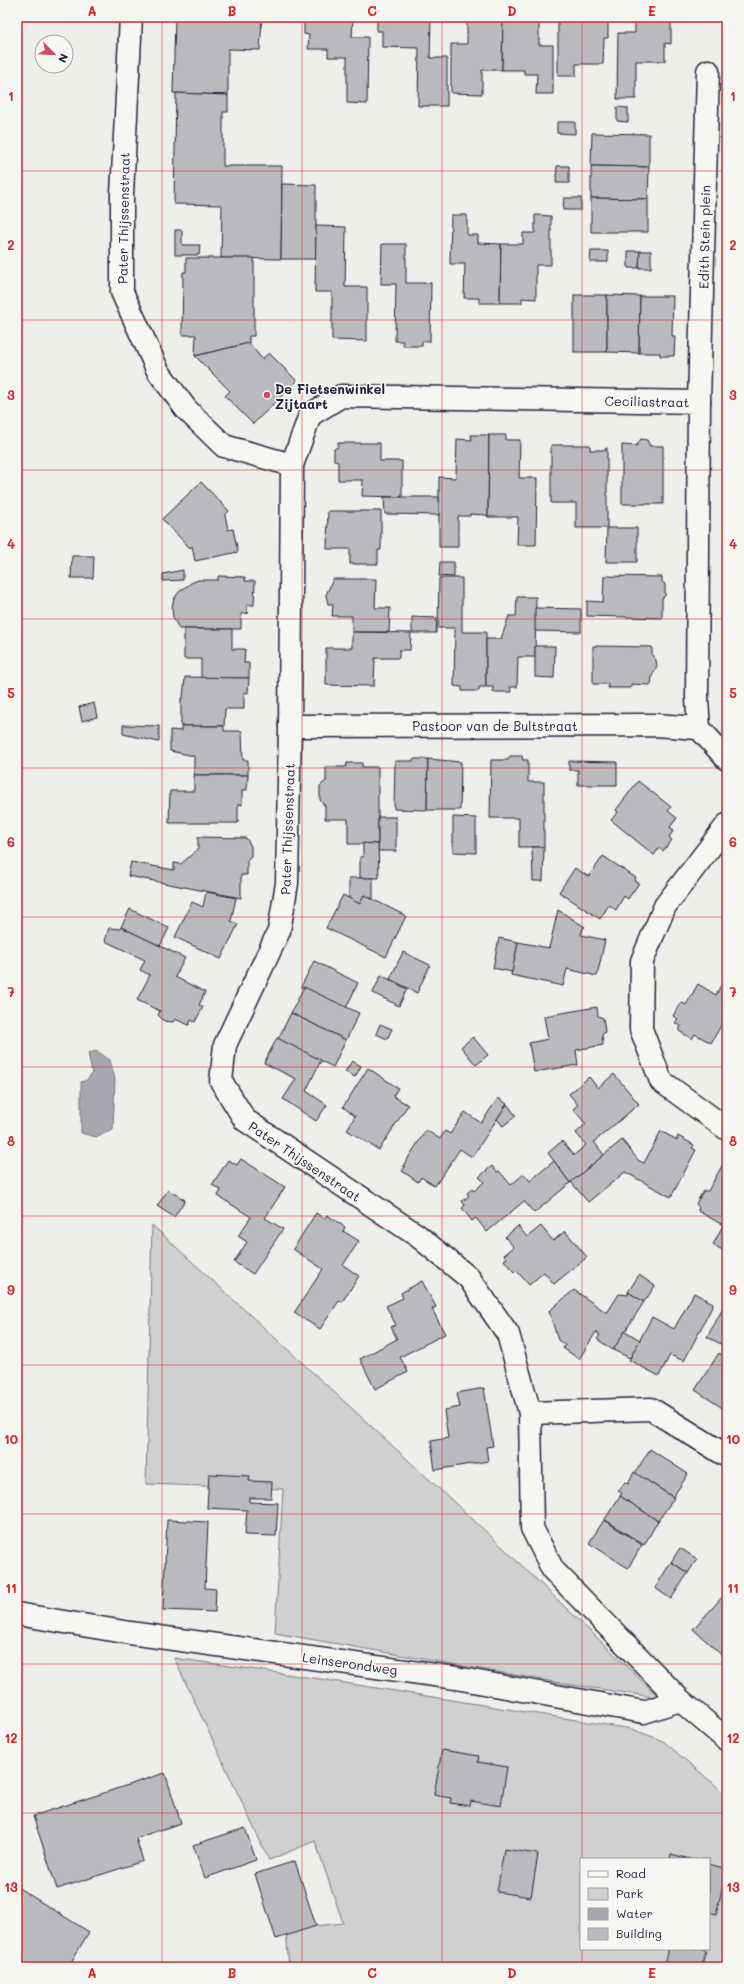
<svg xmlns="http://www.w3.org/2000/svg" width="744" height="1984" font-family="Mali,sans-serif">
<style>
.green{fill:#d0d0d1;stroke:#797986;fill-rule:evenodd}
.water{fill:#a7a7af;stroke:#727281}
.building{fill:#bbbbbf;stroke:#22223b}
.lines{fill:none;stroke-linecap:round;stroke-linejoin:round}
.street-casing{stroke:#22223b;stroke-width:25}
.street{stroke:#f6f6f2;stroke-width:22}
.grid{fill:none;stroke:#d62828;stroke-width:1;stroke-opacity:0.55}
.poi-dot{fill:#d1495b;stroke:#f6f6f2;stroke-width:1.5}
.labels{text-anchor:middle;dominant-baseline:central;stroke-width:3.5;stroke-linejoin:round;paint-order:stroke}
.street-label{font-size:13px;fill:#22223b;stroke:#f6f6f2}
.poi-label{font-size:13px;font-weight:bold;fill:#22223b;stroke:#f6f6f2;text-anchor:start}
.neatline{fill:none;stroke:#d62828;stroke-width:1.5}
.grid-label{font-size:13px;text-anchor:middle;font-weight:bold;fill:#d62828}
</style>
<rect width="100%" height="100%" fill="#eeeeeb"/>
<filter id="ink" filterUnits="userSpaceOnUse"><feTurbulence type="fractalNoise" baseFrequency=".025" numOctaves="2"/><feDisplacementMap in="SourceGraphic" scale="8" xChannelSelector="R" yChannelSelector="G"/><feConvolveMatrix kernelMatrix="1 2 1 2 8 2 1 2 1" color-interpolation-filters="sRGB"/></filter>
<g filter="url(#ink)">
<g class="green">
<path d="M152 1225 494 1539 660 1698 566 1684 275 1633 283 1489 146 1484Z"/>
<path d="M174 1658 320 1679 632 1729 663 1741 727 1795V1967H289L286 1929 343 1923 315 1841 269 1860ZM581 1859H709V1949H581Z"/>
</g>
<path class="water" d="M97 1051 110 1060 115 1079 113 1130 96 1137 81 1133V1082L87 1080 92 1073 88 1053Z"/>
<g class="building">
<path d="M175 17H262L260 50 228 49V95L173 93Z"/>
<path d="M304 17H353L352 37H368L367 104 347 103V57H328V49H308L309 35 304 34Z"/>
<path d="M377 17H431L430 58H447V106H418L419 48 382 47V31H377Z"/>
<path d="M467 17H503L502 70H482V94L451 93V44H467Z"/>
<path d="M503 17H539V45H553V94H536L537 74H524V70H502Z"/>
<path d="M558 17 608 18V38H604L603 64H576V76H558Z"/>
<path d="M635 17H666V22H671V44L665 43V61H636V99H617L618 33H635Z"/>
<rect x="725" y="86" width="2" height="49"/>
<path d="M176 93 228 95V112H223V166H282L281 259 221 258 222 205 174 204Z"/>
<path d="M617 107 628 108V122L617 121Z"/>
<path d="M557 122H575V134L557 133Z"/>
<path d="M592 133 649 134V167L591 166Z"/>
<path d="M557 166H569V183H556Z"/>
<path d="M591 166 649 167 648 199 591 198Z"/>
<path d="M282 184 316 185V259H281Z"/>
<path d="M564 198H581V210H563Z"/>
<path d="M591 198 648 199V232H591Z"/>
<path d="M451 215H467V235H478V243L501 244 500 303H479V298H464L465 264H450Z"/>
<path d="M535 215 551 216V265H536V299L522 298V303H500L501 244H523V233H535Z"/>
<path d="M316 226 346 227 345 287H367V341L332 340V292H315Z"/>
<path d="M175 230H182V245H200L199 255H175Z"/>
<path d="M382 244H406V283H431L430 341H422V346H403V341H395L396 284H381Z"/>
<path d="M591 251H608V262H590Z"/>
<path d="M628 251H640L639 268H628Z"/>
<path d="M640 251H651V268H639Z"/>
<path d="M186 258H254V336H249V343L195 356 196 335H182L183 272H186Z"/>
<rect x="574" y="295" width="33" height="57"/>
<path d="M607 295 640 296 639 353 607 352Z"/>
<path d="M640 296H673L672 336H675L674 356H660V353H639Z"/>
<path d="M249 343 262 359 269 353 297 381 253 424 225 396 230 391 195 356Z"/>
<path d="M471 435H489L488 517 486 515 470 514V516H458V547H439V477L456 478 457 439 472 440Z"/>
<path d="M489 435H506V440H520L519 478H537L536 545H517L518 517H488Z"/>
<path d="M641 439 647 440 650 446H663V504H622V445L636 446Z"/>
<path d="M338 443H380V461H402V497L362 496 363 480H338V462L334 460V449L338 447Z"/>
<path d="M551 445H590V450H606V448H607V528H576V503H551Z"/>
<path d="M201 482 229 511 225 515 228 530 233 529 238 552 195 561 192 546 190 548 162 519Z"/>
<path d="M384 497H439V515L385 514Z"/>
<path d="M328 511H381V550H378V564H350V549H327Z"/>
<path d="M607 528H637V562H606Z"/>
<path d="M72 556H94L93 578H71Z"/>
<path d="M440 562H454V577L439 576Z"/>
<path d="M183 570V580L163 581V574Z"/>
<path d="M218 576 245 577V581H255L254 605H247V612L249 613 241 614V629H179L173 617 172 607 174 599 179 592 191 583 198 580H218Z"/>
<path d="M604 576 662 577V582L665 584V596L662 598V618L587 616V601L603 602Z"/>
<path d="M439 578H462V632H486V687H479V691H462V687L454 686 455 628H438Z"/>
<path d="M333 579H376L375 608H390L389 632H352V616H332L333 604H328L326 595Z"/>
<path d="M517 597H536L535 657H518L517 687H510L511 692H493V687H486V639H501L509 616H516Z"/>
<path d="M535 608 581 609V632L535 631Z"/>
<path d="M412 617 437 618 436 633H412Z"/>
<path d="M184 629H232V649H245L244 663H249V678H201V659H184Z"/>
<path d="M352 632 411 633 410 650H399V658H375L374 686 326 685V648H352Z"/>
<path d="M535 646H555L554 678 535 677Z"/>
<path d="M593 646 652 647V655L656 660 657 666 652 676 651 685 631 684V688H608V684H593Z"/>
<path d="M185 677 249 678 248 693 244 692V709H225L224 726H181V698H183Z"/>
<path d="M94 703 97 717 82 721 79 707Z"/>
<path d="M123 725 159 726V742L123 734Z"/>
<path d="M181 726H224V731H242L243 760H248V775H194V756L170 751V730L181 731Z"/>
<path d="M510 756H522L523 760H528V782H544V847H519V818H490L491 760H508Z"/>
<path d="M413 759H428L427 810 394 809 395 761H413Z"/>
<path d="M428 759 461 762 460 810H427Z"/>
<path d="M569 761 617 762V785H578V770H569Z"/>
<path d="M347 763H362V767H378V844H348V819H325V806L320 800V786L326 781V767H346Z"/>
<path d="M194 775H248L247 790H242V805L238 804V823H169L170 791H194Z"/>
<path d="M638 781 671 807 668 811 677 818 670 827 674 830 669 837 672 840 663 851 659 848 654 855 611 820 618 812 616 810Z"/>
<rect x="378" y="817" width="18" height="34"/>
<path d="M453 817 476 818V853L453 852Z"/>
<path d="M198 837 246 838 251 846V856L247 860V875H241V898L128 876 131 862 174 870V863L181 864 198 849Z"/>
<path d="M363 843 378 844 379 878H360V857H363Z"/>
<path d="M532 847H544L543 881H533Z"/>
<path d="M603 856 636 878 634 881 639 883 628 899 624 896 616 910 609 905 600 919 559 892 575 868 589 877Z"/>
<path d="M349 878H373V899L364 895 360 904 349 899Z"/>
<path d="M206 892 236 898 231 921 238 924 221 959 175 937 192 902 203 907Z"/>
<path d="M343 895 360 904 364 895 406 916 386 957 326 928Z"/>
<path d="M130 909 169 928 160 946 121 927Z"/>
<path d="M558 910 585 927 583 928 581 935 605 940 597 976 567 969 563 986 511 975 518 942 549 948Z"/>
<path d="M121 927 185 958 175 977 205 992 199 1005 203 1007 195 1022 191 1020 189 1025 175 1019 173 1022 164 1021 158 1015 160 1011 137 1000 150 975 140 970 145 960 105 941 109 928 120 929Z"/>
<path d="M499 938 518 942 512 972 493 968Z"/>
<path d="M403 952 430 965 417 993 390 979Z"/>
<path d="M314 961 358 983 346 1008 301 987Z"/>
<path d="M381 975 407 989 399 1006 373 993Z"/>
<path d="M698 984 716 995 721 985 727 988V1015L711 1043 695 1034 692 1039 679 1031 681 1026 675 1023 678 1019 673 1016 681 1002 686 1005Z"/>
<path d="M304 987 359 1013 346 1040 291 1013Z"/>
<path d="M597 1007 598 1016 603 1018 605 1032 602 1035 603 1045 576 1050 578 1065 534 1072 529 1043 548 1039 544 1016Z"/>
<path d="M291 1013 346 1040 333 1067 278 1039Z"/>
<path d="M380 1024 392 1029 387 1039 376 1034Z"/>
<path d="M473 1037 488 1055 476 1065 461 1047Z"/>
<path d="M277 1038 321 1060 306 1091 327 1105 316 1121 283 1099 296 1079 264 1063Z"/>
<path d="M352 1061 361 1066 355 1077 345 1072Z"/>
<path d="M368 1068 398 1088 393 1096 408 1105 379 1150 347 1130 355 1116 343 1107Z"/>
<path d="M614 1074 639 1104 594 1142 604 1155 570 1183 548 1153 562 1141 574 1155 586 1145 576 1133 586 1124 573 1109 578 1105 569 1094 589 1077 598 1088Z"/>
<path d="M498 1098 507 1104 472 1157 460 1149 435 1186 421 1177 418 1182 402 1171 405 1167 403 1166 426 1130 440 1139 445 1131 450 1134 465 1112 481 1123Z"/>
<path d="M507 1104 516 1116 503 1126 497 1119Z"/>
<path d="M661 1131 677 1140 678 1136 694 1145 692 1148 696 1150 671 1197 625 1172 588 1202 571 1182 622 1140 639 1161 644 1163Z"/>
<path d="M241 1159 285 1187 265 1218 283 1229 253 1274 234 1262 247 1242 238 1236 251 1217 218 1196 221 1190 212 1185 228 1160 237 1165Z"/>
<path d="M554 1161 570 1183 534 1213 524 1201 487 1232 476 1218 472 1221 462 1208 465 1205 462 1201 469 1196 467 1193 472 1189 474 1191 484 1182 479 1177 492 1166 497 1172 499 1171 511 1185 524 1174 530 1181Z"/>
<path d="M723 1164 727 1166V1252L713 1245 723 1225 698 1211 699 1207 696 1204 703 1191H708Z"/>
<path d="M168 1190 185 1200 174 1217 157 1206Z"/>
<path d="M316 1213 324 1219 327 1215 345 1227 343 1231 359 1241 343 1265 359 1276 342 1302 339 1301 320 1329 294 1313 323 1269 293 1249Z"/>
<path d="M518 1226 527 1237 541 1226 553 1241 565 1231 587 1257 554 1284 544 1272 529 1285 517 1271 514 1272 504 1260 507 1258 504 1255 514 1247 505 1237Z"/>
<path d="M639 1275 655 1286 644 1302 628 1292Z"/>
<path d="M422 1281 436 1307 432 1309 445 1334 400 1357 408 1372 375 1389 360 1359 397 1339 391 1327 396 1325 386 1306 403 1298 401 1293Z"/>
<path d="M574 1290 607 1313 619 1294 628 1295V1292L644 1302 613 1350 597 1339 600 1335 596 1332 579 1359 563 1348 565 1345 558 1340 549 1311Z"/>
<path d="M694 1293 713 1303V1305L684 1361 670 1355 659 1376 629 1360 652 1317 674 1329Z"/>
<path d="M725 1305 727 1306V1347L707 1337Z"/>
<path d="M625 1331 640 1340 630 1358 613 1350Z"/>
<path d="M719 1353 727 1358V1411L695 1390Z"/>
<path d="M484 1388 493 1446 486 1447 488 1461 435 1470 431 1441 448 1438 444 1410 460 1407 457 1393Z"/>
<path d="M650 1449 688 1474 673 1497 635 1473Z"/>
<path d="M634 1472 674 1498 658 1521 620 1496 622 1493 618 1491 625 1482 628 1484Z"/>
<path d="M209 1474 250 1476 249 1481 272 1482 271 1498H249V1502L278 1503 276 1536 245 1535 247 1510 207 1508Z"/>
<path d="M620 1496 658 1521 644 1545 604 1519H605Z"/>
<path d="M167 1520 208 1522 205 1588 216 1589 215 1612 163 1610Z"/>
<path d="M604 1520 642 1545 628 1568 589 1543Z"/>
<path d="M680 1548 697 1559 688 1573 671 1562Z"/>
<path d="M671 1562 688 1573 671 1599 655 1588Z"/>
<path d="M727 1592V1660L693 1629Z"/>
<path d="M442 1750 479 1756 478 1762 507 1767 501 1806 471 1801 470 1806 450 1803 451 1798 434 1795Z"/>
<path d="M165 1773 181 1823 136 1838 143 1861 57 1889 33 1816Z"/>
<path d="M245 1828 256 1860 205 1878 193 1845Z"/>
<path d="M504 1849 538 1854 531 1897 497 1892Z"/>
<path d="M671 1854 690 1859H670Z"/>
<path d="M295 1861 316 1926 276 1939 255 1874Z"/>
<path d="M709 1864 727 1869 716 1914 709 1912Z"/>
<path d="M17 1887 89 1932 68 1967H17Z"/>
<path d="M668 1949H699L706 1951 701 1967H663Z"/>
</g>
<g class="lines">
<defs>
<g id="street">
<path d="M131 17 122 194V292L158 371 186 409 224 446 292 465"/>
<path d="M699 402 708 71"/>
<path d="M290 726 655 725 699 728"/>
<path d="M727 759 699 728 697 699 699 402 341 396 310 415 292 465 290 726 287 883 279 931 225 1045 221 1081 245 1120 418 1236 469 1278 508 1334 530 1413 532 1528 553 1570 680 1700 727 1740"/>
<path d="M727 825 665 906 642 961 641 1029 661 1081 727 1129"/>
<path d="M530 1413 651 1409 727 1456"/>
<path d="M17 1614 130 1633 456 1678 644 1712 680 1700"/>
</g>
</defs>
<use href="#street" class="street-casing"/>
<use href="#street" class="street"/>
</g>
</g>
<path class="grid" d="M162 17V1967M302 17V1967M442 17V1967M582 17V1859M17 171H727M17 320H727M17 470H727M17 619H727M17 768H727M17 917H727M17 1067H727M17 1216H727M17 1365H727M17 1514H727M17 1664H727M17 1813H727M582 1949V1967"/>
<circle class="poi-dot" cx="267" cy="395" r="4"/>
<g class="labels">
<g class="street-label">
<text transform="translate(123 218) rotate(-89)">Pater Thijssenstraat</text>
<text transform="translate(704 237) rotate(-89)">Edith Stein plein</text>
<text transform="translate(647 401) rotate(1)">Ceciliastraat</text>
<text x="495" y="725">Pastoor van de Bultstraat</text>
<text transform="translate(287 829) rotate(-88)">Pater Thijssenstraat</text>
<text transform="translate(305 1161) rotate(34)">Pater Thijssenstraat</text>
<text transform="translate(350 1663) rotate(8)">Leinserondweg</text>
</g>
<g class="poi-label">
<text x="275" y="388">De Fietsenwinkel<tspan x="275" dy="15">Zijtaart</tspan></text>
</g>
</g>
<rect width="744" height="1984" fill="none" stroke="#f6f6f2" stroke-width="44"/>
<rect x="580" y="1858" width="130" height="92" fill="#f6f6f2" stroke="#a1a1a9"/>
<rect x="588" y="1871" width="20" height="6" fill="#f6f6f2" stroke="#a1a1a9"/>
<text x="616" y="1878" font-size="12" fill="#22223b">Road</text>
<rect x="588" y="1888" width="20" height="12" fill="#d0d0d1" stroke="#a1a1a9"/>
<text x="616" y="1898" font-size="12" fill="#22223b">Park</text>
<rect x="588" y="1908" width="20" height="12" fill="#a7a7af" stroke="#a1a1a9"/>
<text x="616" y="1918" font-size="12" fill="#22223b">Water</text>
<rect x="588" y="1928" width="20" height="12" fill="#bbbbbf" stroke="#a1a1a9"/>
<text x="616" y="1938" font-size="12" fill="#22223b">Building</text>
<g transform="translate(54 54) rotate(114)"><circle r="19" fill="#f6f6f2" stroke="#a1a1a9"/>
<path d="M0-3L7 15L0 10L-7 15Z" fill="#d1495b"/>
<text y="-6" font-size="11" font-weight="bold" text-anchor="middle" fill="#22223b">N</text>
</g>
<rect x="22" y="22" width="700" height="1940" class="neatline"/>
<g class="grid-label">
<text x="92" y="16">A</text>
<text x="232" y="16">B</text>
<text x="372" y="16">C</text>
<text x="512" y="16">D</text>
<text x="652" y="16">E</text>
<text x="11" y="101">1</text>
<text x="733" y="101">1</text>
<text x="11" y="250">2</text>
<text x="733" y="250">2</text>
<text x="11" y="400">3</text>
<text x="733" y="400">3</text>
<text x="11" y="549">4</text>
<text x="733" y="549">4</text>
<text x="11" y="698">5</text>
<text x="733" y="698">5</text>
<text x="11" y="847">6</text>
<text x="733" y="847">6</text>
<text x="11" y="997">7</text>
<text x="733" y="997">7</text>
<text x="11" y="1146">8</text>
<text x="733" y="1146">8</text>
<text x="11" y="1295">9</text>
<text x="733" y="1295">9</text>
<text x="11" y="1444">10</text>
<text x="733" y="1444">10</text>
<text x="11" y="1593">11</text>
<text x="733" y="1593">11</text>
<text x="11" y="1743">12</text>
<text x="733" y="1743">12</text>
<text x="11" y="1892">13</text>
<text x="733" y="1892">13</text>
<text x="92" y="1978">A</text>
<text x="232" y="1978">B</text>
<text x="372" y="1978">C</text>
<text x="512" y="1978">D</text>
<text x="652" y="1978">E</text>
</g>
</svg>
